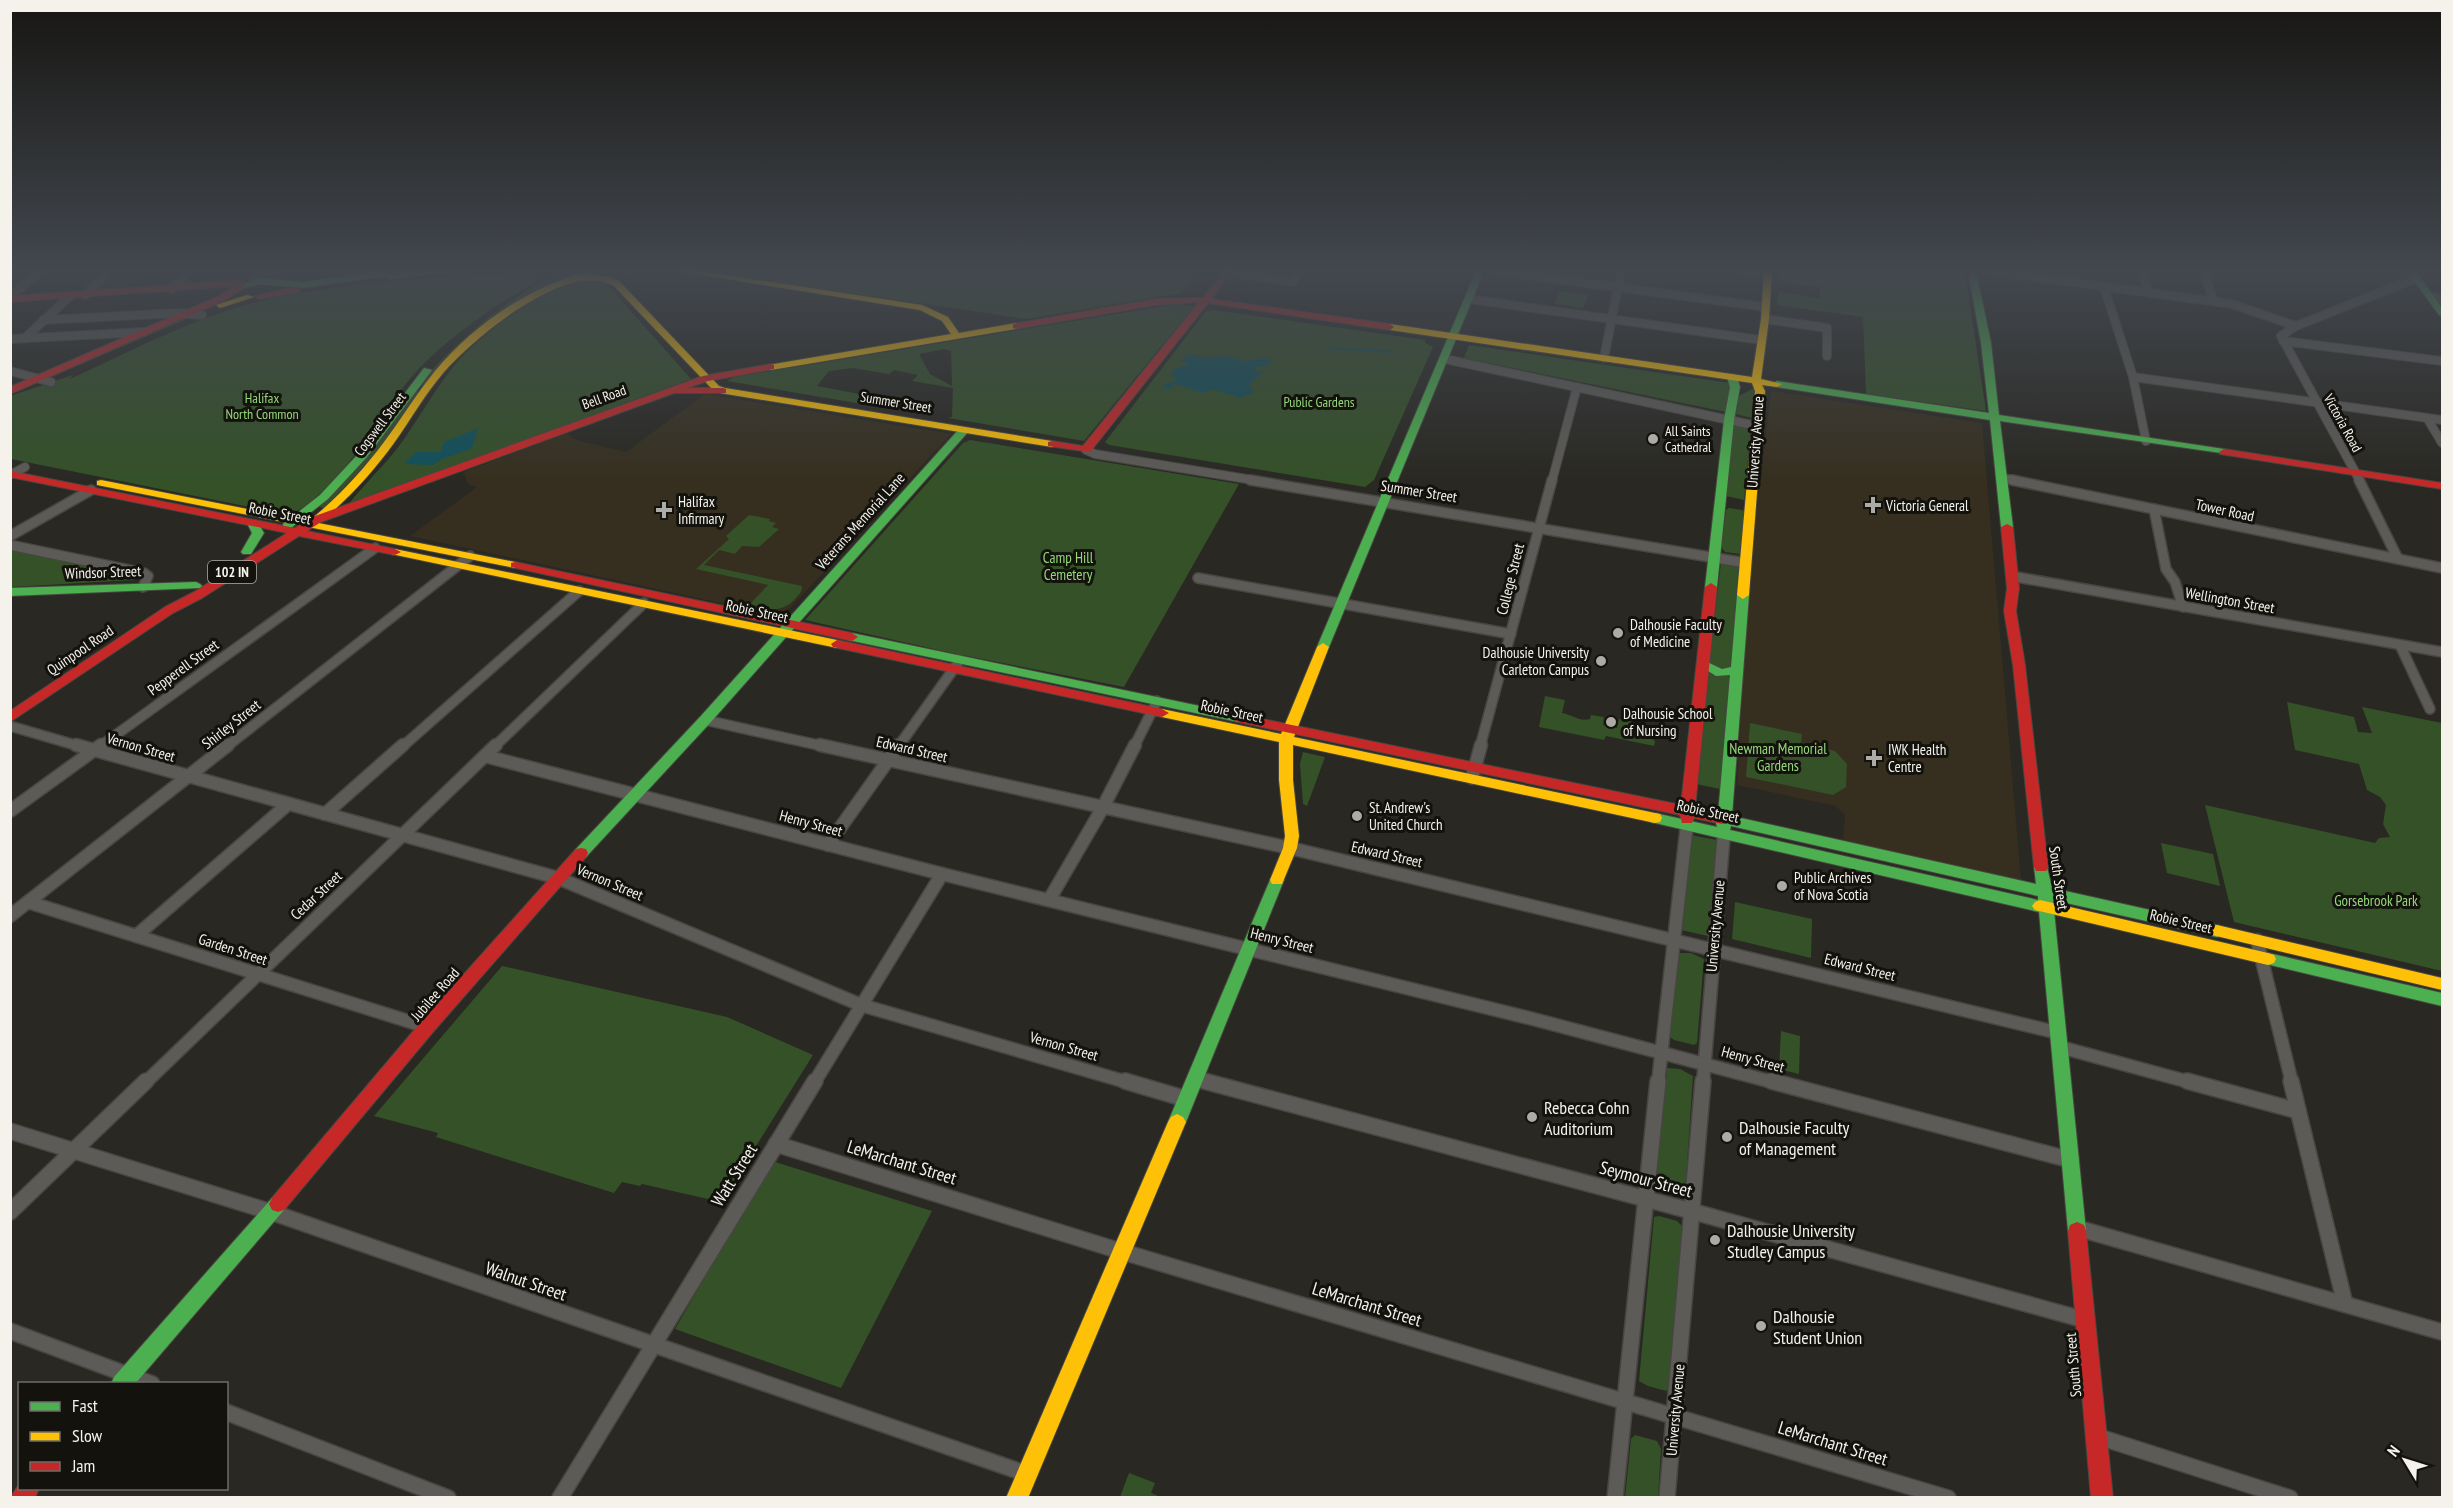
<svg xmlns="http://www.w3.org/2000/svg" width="2453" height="1508" font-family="'PT Sans Narrow',sans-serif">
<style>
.medical{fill:#362f1f}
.green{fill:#345128;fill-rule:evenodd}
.water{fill:#11515b}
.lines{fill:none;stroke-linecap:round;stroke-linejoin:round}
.stream{stroke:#11515b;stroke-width:2}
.street-far3-casing{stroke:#474641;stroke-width:10}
.street-far2-casing{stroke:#474641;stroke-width:12}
.street-far1-casing{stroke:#474641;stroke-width:15}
.street-casing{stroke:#474641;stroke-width:18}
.fast-casing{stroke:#474641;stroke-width:2}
.slow-casing{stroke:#474641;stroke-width:2}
.jam-casing{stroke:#474641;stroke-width:2}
.street-far3{stroke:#5d5b57;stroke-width:8}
.street-far2{stroke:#5d5b57;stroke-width:9}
.street-far1{stroke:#5d5b57;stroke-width:12}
.street{stroke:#5d5b57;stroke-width:15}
.fast{fill:#4caf50;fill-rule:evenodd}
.slow{fill:#ffc107;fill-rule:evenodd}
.jam{fill:#c62828;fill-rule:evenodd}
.poi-dot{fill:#adaba5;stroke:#13120d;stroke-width:2}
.labels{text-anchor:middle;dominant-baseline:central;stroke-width:6;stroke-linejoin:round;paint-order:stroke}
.far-street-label{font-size:14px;fill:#f4f2eb;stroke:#13120d}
.far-park-label{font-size:14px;fill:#95d87b;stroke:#13120d}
.far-poi-label{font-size:14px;fill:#f4f2eb;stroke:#13120d;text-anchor:start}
.shield{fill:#13120d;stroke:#b0afa8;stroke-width:1.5}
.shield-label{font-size:14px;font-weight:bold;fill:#f4f2eb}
.street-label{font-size:15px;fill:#f4f2eb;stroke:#13120d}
.poi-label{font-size:15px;fill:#f4f2eb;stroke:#13120d;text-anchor:start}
.park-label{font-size:15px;fill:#95d87b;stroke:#13120d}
.near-poi-label{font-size:18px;fill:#f4f2eb;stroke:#13120d;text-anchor:start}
.near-street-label{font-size:18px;fill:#f4f2eb;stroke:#13120d}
</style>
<rect width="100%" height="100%" fill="#292822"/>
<g class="medical">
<path d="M1771 391 1982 423 2021 881 1843 842 1845 815 1836 806 1737 785 1748 587Z"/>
<path d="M705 394 951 434 811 586 790 608 782 612 772 614 410 536 477 487 468 484 464 472 567 433 576 440 626 452Z"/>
</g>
<g class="green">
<path d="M706 271H1199L1181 293 1026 319Z"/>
<path d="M1780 271 1817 274 1818 271 1859 273 1860 278V271L1965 272 1986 411 1866 394 1863 317 1777 305 1778 292 1820 298V287L1779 282Z"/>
<path d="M530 273 538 275 534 282C522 291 508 298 496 306 461 330 422 359 398 395 380 422 316 516 284 514L11 459 10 396 73 375 70 379C127 353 185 322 246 305 338 280 435 279 530 273Z"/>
<path d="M562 276 566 279C522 300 493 317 457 349 449 357 426 386 418 388 439 356 524 281 562 276Z"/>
<path d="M576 280H594L606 283 691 379 348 505C364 484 383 467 399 446 418 420 433 392 453 367 478 336 539 291 576 280Z"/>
<path d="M1560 291 1588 295 1583 308 1555 304Z"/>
<path d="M1177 304 1194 306 1084 441 948 418 952 417 953 388 912 381 918 375 894 370 889 374 853 368 829 371 817 386 870 396 862 404 727 381 734 377ZM944 349 951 351 952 386 930 374 919 354Z"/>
<path d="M1214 310 1425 340V343L1433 347 1374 480 1365 487 1109 445 1105 442 1206 311Z"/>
<path d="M187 316H194L51 377 52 376Z"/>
<path d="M1469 345 1730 383 1726 412 1464 358Z"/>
<path d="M1754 388 1752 418 1736 414 1739 396Z"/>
<path d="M420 391 380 450 324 508 319 507 387 432 414 392Z"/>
<path d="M1738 426 1751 428 1744 500 1726 496 1733 427Z"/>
<path d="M970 440 1239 484 1124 687 952 653 805 620 963 443Z"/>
<path d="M1729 508 1742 510 1745 513 1740 554 1725 552 1721 547 1726 510Z"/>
<path d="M749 515 770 519 769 521 776 523 772 527 779 529 759 547 742 546 735 554 719 550 704 565 802 586C802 593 799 594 795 599 781 614 767 609 749 605L768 585 696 569 729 539 726 536Z"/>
<path d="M11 548 139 577 135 580 11 587Z"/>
<path d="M1721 562 1739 565 1740 568 1731 669 1726 672 1709 666Z"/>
<path d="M1709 672 1731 677 1720 789 1696 784Z"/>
<path d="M1545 696 1565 700 1562 713C1573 715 1580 722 1590 719L1591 715 1604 717 1603 725 1617 728 1619 719 1635 722V726L1648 729 1647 734 1655 741 1654 746 1606 736 1604 740 1539 727Z"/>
<path d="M2287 702 2354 717 2358 732 2372 733 2362 707 2442 723V971L2234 922 2205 805 2375 843 2379 838 2390 837 2383 824 2386 805 2380 797 2367 790 2359 764 2295 750Z"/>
<path d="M1750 723 1802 734 1801 743 1835 751 1847 764 1846 787 1833 795 1746 777Z"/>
<path d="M1303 752 1325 757 1307 806 1303 804 1300 764Z"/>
<path d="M1691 835 1717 840 1708 936 1681 930Z"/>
<path d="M2161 843 2213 854 2220 886 2167 873Z"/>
<path d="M1735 902 1812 919 1811 958 1732 939Z"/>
<path d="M1679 953H1691L1704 959 1697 1043 1694 1045 1674 1040 1670 1037Z"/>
<path d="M502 966 727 1017 813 1055 721 1202 642 1184 640 1186 622 1182 614 1193 436 1137 438 1133 374 1116Z"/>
<path d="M1781 1031 1800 1036 1799 1074 1779 1069Z"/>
<path d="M1667 1068 1680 1069 1693 1076 1685 1193 1656 1185Z"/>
<path d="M772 1161 932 1211 841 1388 675 1329Z"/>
<path d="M1659 1216 1677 1221 1682 1226 1670 1388 1666 1391 1648 1386 1639 1381 1654 1217Z"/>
<path d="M1635 1435 1657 1441 1661 1449 1658 1497H1625L1631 1439Z"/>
<path d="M1129 1473 1155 1483 1151 1493 1161 1497H1120Z"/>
</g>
<g class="water">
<path d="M1185 355H1199L1200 358 1229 356 1243 361 1266 358 1273 361 1266 366 1254 367 1256 371 1267 372 1260 373 1259 377 1253 379 1256 382 1249 383 1251 390 1255 392 1240 398 1213 389 1202 393 1175 384 1169 389H1165L1164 385 1177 380 1172 375 1174 369 1189 365 1181 360 1186 358Z"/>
<path d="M478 428 472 448C460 454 443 456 433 465L404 464 416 452H441L444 442Z"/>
</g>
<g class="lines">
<path class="stream" d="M1326 348 1393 352"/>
<defs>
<g id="street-far3">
<path d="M1496 271 1766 307"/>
<path d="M1743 271 1767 274"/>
<path d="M1990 271 2232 304 2296 326"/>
<path d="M2141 271 2149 293"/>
<path d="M2204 271 2213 301"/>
<path d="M1228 272 1293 282 1300 271"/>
<path d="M253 282 270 271"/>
<path d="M2104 287 2133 377 2146 441"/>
<path d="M172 289 189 271"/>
<path d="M85 295 110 271"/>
<path d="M10 297 41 271"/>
<path d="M2431 297 2442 298"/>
<path d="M1469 299 1761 340"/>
<path d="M1765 319 1827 328V356"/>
<path d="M43 320 178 313 202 315"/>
<path d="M25 338 70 296"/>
<path d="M10 339 144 332"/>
<path d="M2283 341 2442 361"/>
<path d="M1604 358 1621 271"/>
<path d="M1445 359 1757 426"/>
<path d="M10 371 51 382"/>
<path d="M2133 377 2442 420"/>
<path d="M2427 418 2442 443"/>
<path d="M1086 450 1095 454 1259 481"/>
<path d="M10 475 25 467"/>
<path d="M2002 478 2019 481"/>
<path d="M1552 481 1577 387"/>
<path d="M2360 481 2281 336 2296 326 2417 278"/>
</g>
<g id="street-far2">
<path d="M1250 480 1746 563"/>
<path d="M2012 480 2442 568"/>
<path d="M2359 480 2398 559"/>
<path d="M2154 509 2166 569 2175 582 2183 607"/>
<path d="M10 536 91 490"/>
<path d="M10 545 144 573 148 576 143 587"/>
<path d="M2011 576 2442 652"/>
<path d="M1198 578 1511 634"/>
<path d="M2400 645 2430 709"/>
<path d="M705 720 827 747"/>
<path d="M10 726 82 747"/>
<path d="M99 747 375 548"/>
<path d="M226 747 470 556"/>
<path d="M402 747 579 591"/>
<path d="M494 747 644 603"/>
<path d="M898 747 960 660"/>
<path d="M1134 747 1157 701"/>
<path d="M1480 747 1552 480"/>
</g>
<g id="street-far1">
<path d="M76 745 558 878 861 1005 1130 1083"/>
<path d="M820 745 1290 848 2059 1033"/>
<path d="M485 756 942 874 1533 1019 1776 1083"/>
<path d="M1472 778 1481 745"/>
<path d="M10 811 101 745"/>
<path d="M325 814 403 745"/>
<path d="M828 845 899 745"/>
<path d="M1049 900 1102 809 1135 745"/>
<path d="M28 902 427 1027"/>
<path d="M10 916 228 745"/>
<path d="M136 936 287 805"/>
<path d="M2257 940 2292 1083"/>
<path d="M2060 1047 2193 1083"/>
<path d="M1195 1079 1209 1083"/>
<path d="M145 1083 496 745"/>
<path d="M814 1083 942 874"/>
<path d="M1658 1083 1687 824"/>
<path d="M1703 1083 1724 832"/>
</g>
<g id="street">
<path d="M1125 1081 1186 1099"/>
<path d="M1204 1081 1691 1211 2085 1320"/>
<path d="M1771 1081 2071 1160"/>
<path d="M2187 1081 2298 1111"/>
<path d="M2291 1081 2345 1304"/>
<path d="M10 1131 271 1212 1027 1474"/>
<path d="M776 1144 1120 1251 1948 1498"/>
<path d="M10 1212 146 1081"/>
<path d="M2077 1228 2442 1332"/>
<path d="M10 1331 152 1384"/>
<path d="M226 1412 448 1498"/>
<path d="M2096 1436 2290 1498"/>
<path d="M560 1498 815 1081"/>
<path d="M1615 1498 1658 1081"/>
<path d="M1667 1498 1703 1081"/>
</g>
<g id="fast">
<path d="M379 271H452L389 279 385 276 303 288 260 284 241 289 237 286 260 278 303 282Z"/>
<path d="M590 271H604C594 277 576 283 566 277Z"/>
<path d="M620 271H630L626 274Z"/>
<path d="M1476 271H1484L1329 647 1323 651 1319 650 1317 647Z"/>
<path d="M1968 271H1976L1991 343 1999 415 2224 449 2229 452 2228 454 2000 421 2013 527 2007 530 2001 527 1990 420 1777 387 1772 384 1777 381 1989 413 1981 343Z"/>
<path d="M2407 271H2416L2442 308V316L2439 315Z"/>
<path d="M424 368 432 370 367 457 328 499 291 528H283V524L320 495 359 453Z"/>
<path d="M1732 374 1737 377 1740 387 1734 420 1717 587 1711 591 1705 587 1724 420 1730 387 1727 377Z"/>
<path d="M964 427 969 430 968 432 710 723 586 857H576L574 853 576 849 700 717 960 428Z"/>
<path d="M254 522 258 523 264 533 251 554H243L241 552 252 533 248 525Z"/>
<path d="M196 582 200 584 202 586 200 588 10 596V588Z"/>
<path d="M1743 591 1749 595 1732 816 2036 884 2034 867 2036 863H2046L2052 888 2217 925 2222 927 2225 931 2222 935 2217 937 2053 900 2086 1231 2084 1237 2077 1240 2070 1237 2068 1231 2039 912 1655 823 1650 822 1648 818 1650 814 1655 813 1717 827 1715 819 1718 815 1730 675 1716 676 1697 664 1703 660 1722 669 1731 667 1737 595ZM1731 826 2038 896V900L1730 830Z"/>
<path d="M852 633 1238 714 1245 718 1238 722 848 640 846 637Z"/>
<path d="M1277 874 1282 876 1284 880 1186 1122 1183 1127 1177 1130 1171 1127 1168 1122 1270 880 1272 876Z"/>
<path d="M2268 953 2442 993V1006L2262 963 2260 959 2262 955Z"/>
<path d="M278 1196 284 1198 287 1204 284 1210 135 1384H111L114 1377 272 1198Z"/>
</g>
<g id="slow">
<path d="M676 271H699L922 305 948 317 959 333 1016 323 1020 326 1016 329 771 370 768 369V365L951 334 942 321 920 310Z"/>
<path d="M1764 271H1772L1769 319 1761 379 1782 384 1777 387 1762 385 1765 391 1749 595 1743 599 1737 595 1755 391 1752 383 1390 330 1386 327 1390 324 1752 377 1761 319Z"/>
<path d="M579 274 610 277 620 282 719 386 725 388 1052 441 1057 444 1052 447 720 393 713 390 614 286C567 259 474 338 444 372 425 394 411 419 394 443 373 472 350 497 323 520H315V516C341 494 364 469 384 442 402 418 417 393 435 371 472 327 524 290 579 274Z"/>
<path d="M247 295 254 297 220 308 216 305Z"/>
<path d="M101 480 515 562 521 565 515 568 97 485V481Z"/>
<path d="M395 549 837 640 843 644 837 648 391 554 389 552Z"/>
<path d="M1323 643 1329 647 1294 737 1655 813 1660 814 1662 818 1660 822 1655 823 1293 745V780L1299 836 1297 848 1282 884H1272L1270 880 1283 848 1285 836 1279 780V742L1162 717 1155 713 1162 709 1281 734 1317 647Z"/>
<path d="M2040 900 2268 953 2274 955 2276 959 2274 963 2268 965 2035 910 2032 906 2035 902Z"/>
<path d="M2217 925 2442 978V990L2212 935 2209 931 2212 927Z"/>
<path d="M1177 1114 1183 1117 1186 1122 1028 1498H1006L1168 1122 1171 1117Z"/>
</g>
<g id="jam">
<path d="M1224 271H1233L1211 299 1390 324 1394 327 1390 330 1208 303 1090 452 1048 446V442L1052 441 1083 446 1199 302 1156 305 1016 329 1013 328V324L1156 299 1203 298Z"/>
<path d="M242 280 246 283 244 288 223 301 10 394V387L217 297 235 286 10 302V296Z"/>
<path d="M296 287 299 288V292L259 299 255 296Z"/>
<path d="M771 364 774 365V369L708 381 687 388H723L726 389V393H674L321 522 307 531 395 549 401 552 395 555 299 536 202 598 173 613 10 722V711L165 607 194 592 287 533 10 477V471L295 528 315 516 703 376Z"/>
<path d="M2224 449 2442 483V489L2220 454 2219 452Z"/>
<path d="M2007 524 2013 527 2019 588 2016 611 2025 665 2048 867 2046 871H2036L2034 867 2013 665 2004 611 2007 588 2001 527Z"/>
<path d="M515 562 852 633 858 637 852 641 511 567V563Z"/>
<path d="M1711 583 1717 587 1695 808 1727 815 1729 819 1727 823 1722 824 1694 818 1692 823H1682L1680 815 1238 722 1231 718 1238 714 1681 805 1705 587Z"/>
<path d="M837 640 1162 709 1169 713 1162 717 833 647 831 644Z"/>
<path d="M581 848 586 849 588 853 586 857 433 1032 284 1210 278 1212 272 1210 269 1204 272 1198 421 1022 576 849Z"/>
<path d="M2077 1222 2084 1225 2086 1231 2113 1498H2091L2068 1231 2070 1225Z"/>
<path d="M20 1483V1488H39L35 1498H10Z"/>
</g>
</defs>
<use href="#street-far3" class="street-far3-casing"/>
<use href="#street-far2" class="street-far2-casing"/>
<use href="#street-far1" class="street-far1-casing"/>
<use href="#street" class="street-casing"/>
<use href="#fast" class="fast-casing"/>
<use href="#slow" class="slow-casing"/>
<use href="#jam" class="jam-casing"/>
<use href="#street-far3" class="street-far3"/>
<use href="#street-far2" class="street-far2"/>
<use href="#street-far1" class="street-far1"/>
<use href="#street" class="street"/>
<use href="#fast" class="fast"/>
<use href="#slow" class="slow"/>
<use href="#jam" class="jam"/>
</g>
<linearGradient id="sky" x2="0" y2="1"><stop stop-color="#171613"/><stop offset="0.56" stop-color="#43484f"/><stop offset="1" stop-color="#43484f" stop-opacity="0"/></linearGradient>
<rect width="2453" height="483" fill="url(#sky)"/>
<g class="poi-dot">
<circle cx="1653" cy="439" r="6"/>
<path d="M1870 496h6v6h6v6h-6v6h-6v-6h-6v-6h6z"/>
<path d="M661 501h6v6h6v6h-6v6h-6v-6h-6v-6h6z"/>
<circle cx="1618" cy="633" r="6"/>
<circle cx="1601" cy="661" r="6"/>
<circle cx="1611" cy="722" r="6"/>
<path d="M1871 749h6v6h6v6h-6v6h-6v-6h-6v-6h6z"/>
<circle cx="1357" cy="816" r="6"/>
<circle cx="1782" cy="886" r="6"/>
<circle cx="1532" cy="1117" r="6"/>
<circle cx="1727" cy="1137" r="6"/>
<circle cx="1715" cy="1240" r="6"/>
<circle cx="1761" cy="1326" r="6"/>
</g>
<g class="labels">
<g class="far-street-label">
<text transform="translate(604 397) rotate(-20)">Bell Road</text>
<text transform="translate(896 402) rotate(9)">Summer Street</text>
<text transform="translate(2343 423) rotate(61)">Victoria Road</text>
<text transform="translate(380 424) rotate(-53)">Cogswell Street</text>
</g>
<g class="far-park-label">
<text x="262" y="398">Halifax<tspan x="262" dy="16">North Common</tspan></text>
<text x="1319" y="402">Public Gardens</text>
</g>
<g class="far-poi-label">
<text x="1665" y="431">All Saints<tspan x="1665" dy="16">Cathedral</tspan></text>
</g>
<rect class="shield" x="208" y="561" width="48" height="22" rx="4.5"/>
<g class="shield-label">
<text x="232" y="572">102 IN</text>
</g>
<g class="street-label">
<text transform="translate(1755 442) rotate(-86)">University Avenue</text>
<text transform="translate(1419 491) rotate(9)">Summer Street</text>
<text transform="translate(2225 510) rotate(12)">Tower Road</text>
<text transform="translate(280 513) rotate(11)">Robie Street</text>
<text transform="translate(860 521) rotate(-48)">Veterans Memorial Lane</text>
<text transform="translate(103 572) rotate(-2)">Windsor Street</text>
<text transform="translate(1510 579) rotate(-76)">College Street</text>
<text transform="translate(2230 600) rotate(10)">Wellington Street</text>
<text transform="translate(757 611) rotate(12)">Robie Street</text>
<text transform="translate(80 650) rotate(-34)">Quinpool Road</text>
<text transform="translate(183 667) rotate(-36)">Pepperell Street</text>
<text transform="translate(1232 711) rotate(12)">Robie Street</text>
<text transform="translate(231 724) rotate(-38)">Shirley Street</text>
<text transform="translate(141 747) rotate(16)">Vernon Street</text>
<text transform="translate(912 749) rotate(13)">Edward Street</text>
<text transform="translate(1708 811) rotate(12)">Robie Street</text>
<text transform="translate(811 823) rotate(15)">Henry Street</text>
<text transform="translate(1387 854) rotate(13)">Edward Street</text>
<text transform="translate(2059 878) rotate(82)">South Street</text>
<text transform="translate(610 882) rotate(23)">Vernon Street</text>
<text transform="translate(316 895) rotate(-43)">Cedar Street</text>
<text transform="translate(2181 921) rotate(13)">Robie Street</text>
<text transform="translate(1715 926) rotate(-85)">University Avenue</text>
<text transform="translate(1282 940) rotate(14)">Henry Street</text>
<text transform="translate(233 949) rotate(18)">Garden Street</text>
<text transform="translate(1860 967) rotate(14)">Edward Street</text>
<text transform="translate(435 994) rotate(-49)">Jubilee Road</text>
<text transform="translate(1064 1046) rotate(16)">Vernon Street</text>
<text transform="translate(1753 1059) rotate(15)">Henry Street</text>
<text transform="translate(2073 1365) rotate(-95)">South Street</text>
<text transform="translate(1675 1410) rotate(-85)">University Avenue</text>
</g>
<g class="poi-label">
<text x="678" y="501">Halifax<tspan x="678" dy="17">Infirmary</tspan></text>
<text x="1886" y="505">Victoria General</text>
<text x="1630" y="624">Dalhousie Faculty<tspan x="1630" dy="17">of Medicine</tspan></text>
<text x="1589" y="652" text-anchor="end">Dalhousie University<tspan x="1589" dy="17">Carleton Campus</tspan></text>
<text x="1623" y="713">Dalhousie School<tspan x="1623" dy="17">of Nursing</tspan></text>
<text x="1888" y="749">IWK Health<tspan x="1888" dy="17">Centre</tspan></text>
<text x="1369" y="807">St. Andrew's<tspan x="1369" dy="17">United Church</tspan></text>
<text x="1794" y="877">Public Archives<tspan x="1794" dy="17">of Nova Scotia</tspan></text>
</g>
<g class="park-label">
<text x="1068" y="557">Camp Hill<tspan x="1068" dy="17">Cemetery</tspan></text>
<text x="1778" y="748">Newman Memorial<tspan x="1778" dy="17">Gardens</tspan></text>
<text x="2376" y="900">Gorsebrook Park</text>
</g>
<g class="near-poi-label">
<text x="1544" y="1107">Rebecca Cohn<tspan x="1544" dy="21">Auditorium</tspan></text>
<text x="1739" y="1127">Dalhousie Faculty<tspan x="1739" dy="21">of Management</tspan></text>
<text x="1727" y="1230">Dalhousie University<tspan x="1727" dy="21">Studley Campus</tspan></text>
<text x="1773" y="1316">Dalhousie<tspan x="1773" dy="21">Student Union</tspan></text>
</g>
<g class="near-street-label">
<text transform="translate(902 1162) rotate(17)">LeMarchant Street</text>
<text transform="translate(734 1175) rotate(-58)">Watt Street</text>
<text transform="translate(1646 1179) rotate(15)">Seymour Street</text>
<text transform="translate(526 1281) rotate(19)">Walnut Street</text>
<text transform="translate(1367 1304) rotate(17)">LeMarchant Street</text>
<text transform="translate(1833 1443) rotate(17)">LeMarchant Street</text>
</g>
</g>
<rect width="2453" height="1508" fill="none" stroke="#f4f2eb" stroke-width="24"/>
<rect x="18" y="1382" width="210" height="108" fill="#13120d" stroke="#6d6c66" stroke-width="1.5"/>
<rect x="30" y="1402" width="30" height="9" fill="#4caf50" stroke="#6d6c66" stroke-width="1.5"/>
<text x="72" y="1412" font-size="18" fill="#f4f2eb">Fast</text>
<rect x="30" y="1432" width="30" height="9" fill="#ffc107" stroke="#6d6c66" stroke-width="1.5"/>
<text x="72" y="1442" font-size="18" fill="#f4f2eb">Slow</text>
<rect x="30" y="1462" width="30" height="9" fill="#c62828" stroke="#6d6c66" stroke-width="1.5"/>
<text x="72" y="1472" font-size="18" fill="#f4f2eb">Jam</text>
<g transform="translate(2405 1460) rotate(308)" stroke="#13120d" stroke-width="4.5" paint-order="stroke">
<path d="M0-4.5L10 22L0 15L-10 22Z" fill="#f4f2eb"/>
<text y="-9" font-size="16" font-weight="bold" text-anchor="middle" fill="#f4f2eb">N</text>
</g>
</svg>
